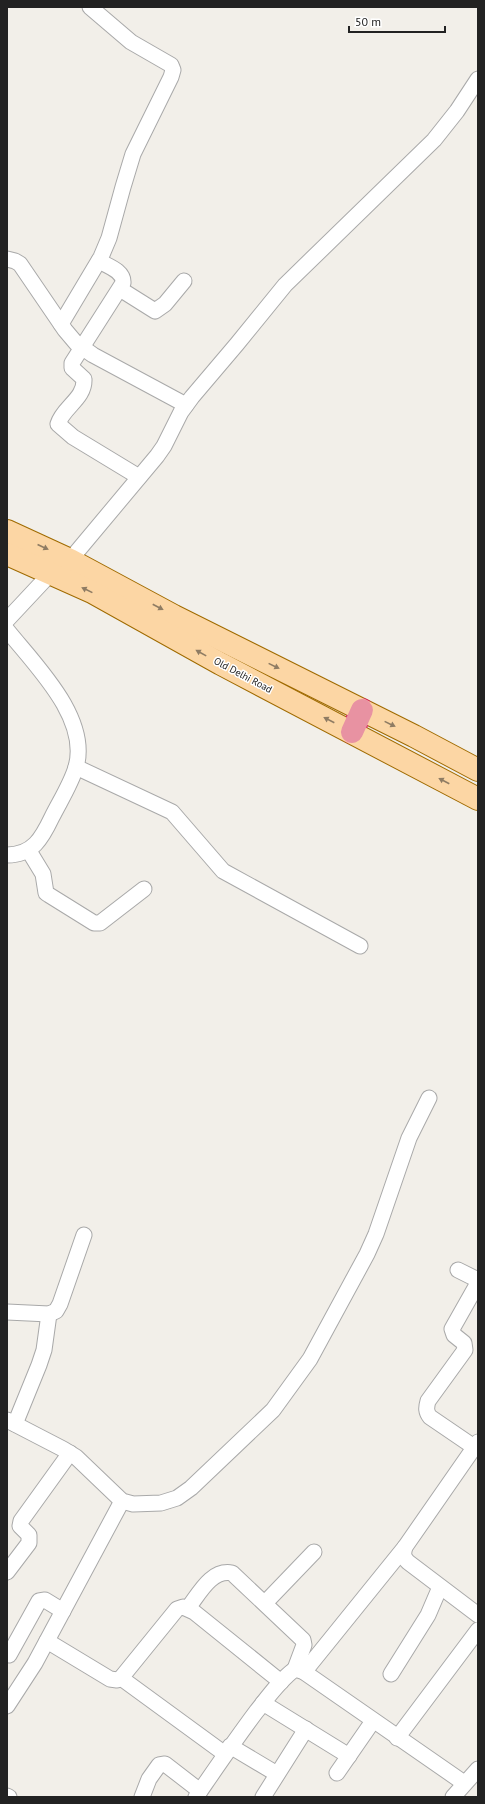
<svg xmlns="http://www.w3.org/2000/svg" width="485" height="1804" font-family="'PT Sans',sans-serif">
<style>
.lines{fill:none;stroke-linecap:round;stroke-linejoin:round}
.street-casing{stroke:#a9a9a9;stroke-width:17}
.primary-casing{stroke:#a06b00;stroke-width:24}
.highway-casing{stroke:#dc2a67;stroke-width:24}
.street{stroke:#fff;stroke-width:15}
.primary{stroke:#fcd6a4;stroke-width:22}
.highway{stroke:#e892a2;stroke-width:22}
.oneway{fill:#8f7c63}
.labels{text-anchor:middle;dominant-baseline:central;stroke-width:3;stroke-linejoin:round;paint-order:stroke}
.street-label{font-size:10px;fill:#222;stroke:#fff}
</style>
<rect width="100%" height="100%" fill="#f2efe9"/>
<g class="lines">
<defs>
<g id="street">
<path d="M7 259 15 261 20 264 65 330 76 343 93 355 186 405"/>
<path d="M99 261C108 266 124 271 123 283L72 363V368L84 379C85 399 63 407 58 424L73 437 139 477"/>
<path d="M120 289 155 311 165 304 184 281"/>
<path d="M61 324 101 257 109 238 123 187 133 154 171 77 173 70 171 65 131 42 90 7"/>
<path d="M70 560 157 456 164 446 181 412 192 397 237 344 285 285 434 140 457 111 478 79"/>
<path d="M7 620 51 573"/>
<path d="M7 630C35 665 90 718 76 767 71 784 60 801 52 817 42 838 33 855 7 855"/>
<path d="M76 767 172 812 223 871 360 946"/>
<path d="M29 851 43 874 46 893 49 895 94 923H100L144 889"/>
<path d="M458 1270 478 1280"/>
<path d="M7 1312 49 1314 56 1311 60 1304 84 1235"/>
<path d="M7 1420 63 1449 76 1457 122 1501 133 1504 161 1503 177 1498 191 1488 273 1410 310 1359 367 1254 376 1234 409 1138 429 1098"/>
<path d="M15 1424 39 1365 44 1350 49 1314"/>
<path d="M478 1442 405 1547C403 1554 403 1557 408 1562L478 1615"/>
<path d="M474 1447 430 1417C426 1412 426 1408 428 1401L465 1350 464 1343 454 1335 452 1329 478 1283"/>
<path d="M7 1572 29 1543V1535L20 1526 21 1521 70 1453"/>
<path d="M265 1603 314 1552"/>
<path d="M188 1608C199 1594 211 1569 232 1573L303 1640 304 1645 295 1669"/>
<path d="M47 1641 110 1679 117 1680 121 1678 177 1609 183 1607 194 1612 281 1682"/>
<path d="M9 1655 39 1601 45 1600 63 1611"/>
<path d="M304 1672 405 1547"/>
<path d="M391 1674 428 1615 440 1587"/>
<path d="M121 1678 225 1754"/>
<path d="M263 1703 349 1756"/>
<path d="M7 1706 35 1663 122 1501"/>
<path d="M397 1738 478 1630"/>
<path d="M230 1746 277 1774"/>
<path d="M337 1773 373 1721"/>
<path d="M7 1796 9 1797"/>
<path d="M142 1797 149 1779 159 1765 165 1764 200 1791"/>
<path d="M196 1797C216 1768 235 1740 256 1712 268 1697 280 1680 295 1669L304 1672 464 1783"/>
<path d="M263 1797 306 1729"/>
<path d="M453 1797 478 1769"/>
</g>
<g id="primary">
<path d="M7 531 70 560 174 616 414 736 478 770"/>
<path d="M7 554 92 592 221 664 478 799"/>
</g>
<path id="highway" d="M352 732 362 710"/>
</defs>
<use href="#street" class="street-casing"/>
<use href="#primary" class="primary-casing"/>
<use href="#highway" class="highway-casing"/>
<use href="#street" class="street"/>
<use href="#primary" class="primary"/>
<use href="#highway" class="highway"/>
</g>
<defs><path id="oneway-solid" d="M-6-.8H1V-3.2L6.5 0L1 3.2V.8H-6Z"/></defs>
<g class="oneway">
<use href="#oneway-solid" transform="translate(43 547) rotate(25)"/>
<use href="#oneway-solid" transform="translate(87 590) rotate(-154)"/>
<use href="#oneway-solid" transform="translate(158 607) rotate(28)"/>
<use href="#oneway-solid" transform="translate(201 653) rotate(-151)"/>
<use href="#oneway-solid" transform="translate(274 666) rotate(26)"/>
<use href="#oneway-solid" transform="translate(329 720) rotate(-153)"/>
<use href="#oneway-solid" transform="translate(390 724) rotate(26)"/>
<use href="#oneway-solid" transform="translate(444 781) rotate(-152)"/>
</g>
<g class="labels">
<g class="street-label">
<text transform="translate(243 675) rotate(28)">Old Delhi Road</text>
</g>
</g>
<rect width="485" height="1804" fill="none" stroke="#222222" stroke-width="16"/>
<path d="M349 26v6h96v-6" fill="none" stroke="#222222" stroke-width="2"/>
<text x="355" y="26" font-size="12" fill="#222222" stroke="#ffffff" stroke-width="3" paint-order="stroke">50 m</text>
</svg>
